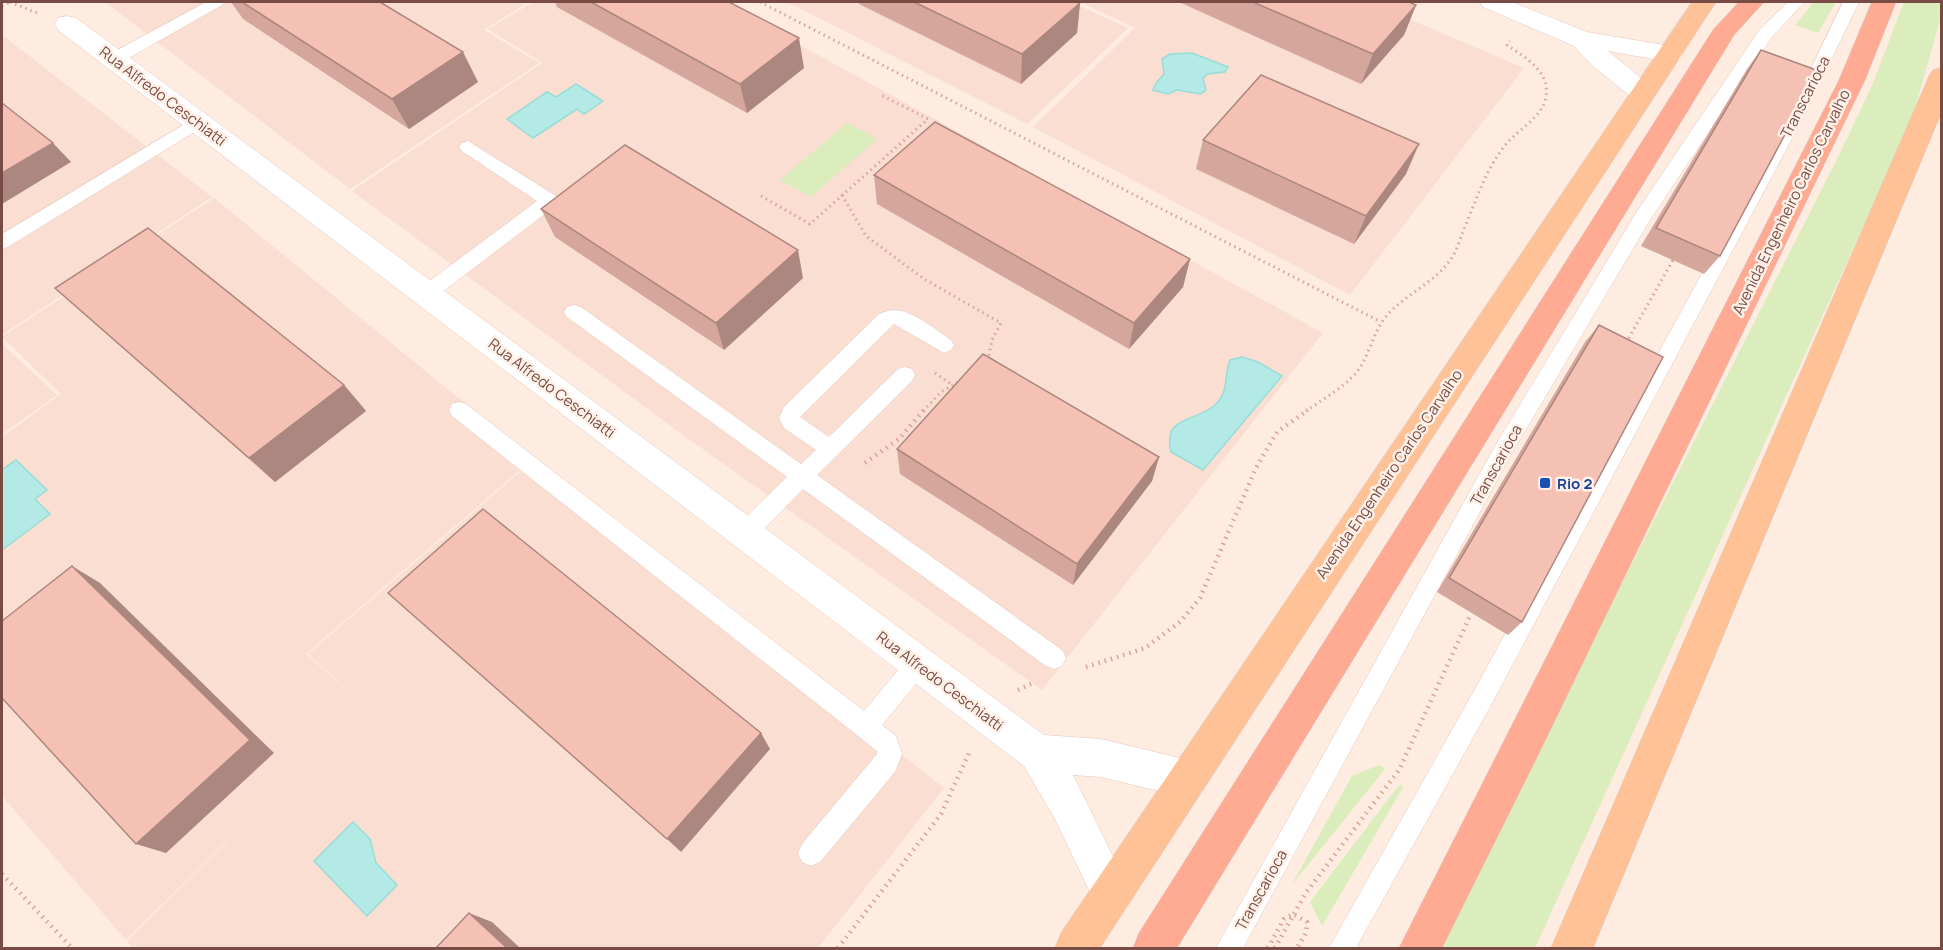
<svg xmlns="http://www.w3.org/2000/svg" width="1943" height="950" font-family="Manrope,sans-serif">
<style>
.residential{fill:#f9ded1}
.green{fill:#dbedbd}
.water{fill:#b3eae6;stroke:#98dcd8;stroke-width:1.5}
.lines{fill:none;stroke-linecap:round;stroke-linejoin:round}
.service-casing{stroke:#e5c8be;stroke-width:1}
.minor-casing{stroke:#e5c8be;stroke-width:1}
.primary-casing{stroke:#d9cdcb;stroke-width:1}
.trunk-casing{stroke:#d9cdcb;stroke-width:1}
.path-far1{stroke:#dba498;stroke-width:3;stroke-dasharray:1.5 4;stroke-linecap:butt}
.path{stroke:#dba498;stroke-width:4.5;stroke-dasharray:1.5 5;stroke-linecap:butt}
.service{fill:#fff;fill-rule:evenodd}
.minor{fill:#fff;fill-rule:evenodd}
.primary{fill:#ffc196;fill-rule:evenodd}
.trunk{fill:#ffab94;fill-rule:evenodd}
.path-bridge{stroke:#dba498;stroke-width:4.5;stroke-dasharray:1.5 5;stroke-linecap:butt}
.wall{fill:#d4a69c}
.shaded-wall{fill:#ac877f}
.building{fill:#f6c1b5;stroke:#ac877f;stroke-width:1.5}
.transit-dot{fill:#1a4fb4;stroke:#fff1e8;stroke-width:2}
.labels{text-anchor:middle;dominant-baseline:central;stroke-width:5;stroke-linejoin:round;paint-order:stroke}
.street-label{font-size:15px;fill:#784c45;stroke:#fff1e8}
.transit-label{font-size:15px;font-weight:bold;fill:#164399;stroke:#fff1e8;text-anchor:start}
</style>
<rect width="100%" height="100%" fill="#feece0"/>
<g class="residential">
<path d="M105 2H528L484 30 539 63 350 189Z"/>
<path d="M533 2H722L1323 333 1042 690 683 435 352 191 542 63 488 29Z"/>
<path d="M787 2H1071L1128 28 1027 124Z"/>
<path d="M1080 2H1369L1524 68 1350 295 1033 127 1135 28Z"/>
<path d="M2 35 212 197 2 335Z"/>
<path d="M214 198 533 459 306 654 366 706 308 654 533 461 944 788 818 948H133L127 941 309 761 126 940 2 796V437L61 394 2 337Z"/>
<path d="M2 344 57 395 2 434Z"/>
</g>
<g class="green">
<path d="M1814 2H1836L1818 33 1795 25Z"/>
<path d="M1904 2H1941V17L1916 105 1888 172 1535 948H1440L1541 743 1838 157 1871 88Z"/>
<path d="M847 123 877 139 811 197 780 180Z"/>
<path d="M1379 765 1385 769 1291 886 1352 776Z"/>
<path d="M1399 785H1403L1402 789 1322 926 1310 902Z"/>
</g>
<g class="water">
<path d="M1192 53 1228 67 1225 72 1207 74 1203 79 1206 90 1201 94 1177 90 1168 94 1153 90 1157 82 1164 74 1162 59 1170 54Z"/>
<path d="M576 84 603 101 584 114 577 109 533 138 507 119 547 92 556 97Z"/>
<path d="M1242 357 1258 362 1282 376 1203 470 1171 452C1162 414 1197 423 1216 404 1229 391 1224 376 1230 360Z"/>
<path d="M16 460 47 490 35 499 50 514 2 550V470Z"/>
<path d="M353 822 370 839 376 863 397 885 367 916 314 861Z"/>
</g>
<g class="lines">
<defs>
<g id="service">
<path d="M206 2H225L222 5 120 63H108L106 59 108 55Z"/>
<path d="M1788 2H1804L1772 37 1650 220 1512 453 1243 948H1216L1498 441 1638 210 1760 29Z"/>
<path d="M1843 2H1859L1805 114 1490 707 1356 948H1329L1474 691 1789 114Z"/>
<path d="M198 116 204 118 206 122 204 126 8 247 2 249V234Z"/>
<path d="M468 141 556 196 569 208 566 213 560 214 550 210 433 299 426 301 419 299 417 294 419 289 537 201 462 151 459 147 462 143Z"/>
<path d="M574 305 581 307 801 464 816 450 784 428 779 418 784 407 878 315C902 299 931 327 951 340L954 345 951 350 944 353 894 324 800 417 829 437 898 369 905 367 912 369 915 375 912 381 817 475 1062 650 1066 658 1062 666 1054 669 1046 666 803 489 753 540 745 543 737 540 734 533 737 526 787 477 567 317 564 312 567 307Z"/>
<path d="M459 402 466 404 864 711 910 656 918 653 926 656 930 664 926 672 882 725 896 736 902 754 895 772 820 862 811 866 802 862 798 853 802 844 877 754V751L452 416 449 410 452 404Z"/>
</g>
<g id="minor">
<path d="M1480 2H1512L1587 32 1670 46 1679 48 1683 54 1679 60 1670 62 1608 51 1652 87 1656 93 1652 99 1643 102 1634 99 1594 67 1574 46 1483 7Z"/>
<path d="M67 16 76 18 1044 735 1101 739 1188 760 1202 765 1207 779 1202 793 1188 798 1101 777 1073 775 1132 895 1126 909 1112 915 1098 909 1054 817 1024 766 58 30 55 24 58 18Z"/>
</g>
<g id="primary">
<path d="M1692 2H1716L1100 948H1055L1061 933Z"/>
<path d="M1942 68V111L1593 948H1551L1929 76 1933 70Z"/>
</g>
<g id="trunk">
<path d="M1739 2H1764L1734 35 1177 948H1133L1139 933 1713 30Z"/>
<path d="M1872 2H1896L1865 80 1544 743 1442 948H1399L1839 80Z"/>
</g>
</defs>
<use href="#service" class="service-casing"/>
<use href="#minor" class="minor-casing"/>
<use href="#primary" class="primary-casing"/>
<use href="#trunk" class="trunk-casing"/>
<g class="path-far1">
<path d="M10 2 37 13"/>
<path d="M760 2 1381 322"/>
<path d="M2 6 10 2"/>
<path d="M842 195 866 236 924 279 1001 323 992 340 988 361"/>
<path d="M761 196 810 224 928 119 881 95"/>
<path d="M1626 343 1673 260"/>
<path d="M935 373 951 384"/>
<path d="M923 411 941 392 960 381"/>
<path d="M1306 411C1323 399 1347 386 1359 369 1371 351 1374 329 1389 313 1408 293 1435 282 1451 259 1456 252 1459 242 1462 234 1474 206 1484 173 1503 148 1514 132 1539 120 1545 101 1553 73 1526 58 1507 45L1510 41"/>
</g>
<g class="path">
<path d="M865 463 899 439 924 410"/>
<path d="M1086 667 1145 648 1180 622 1200 598 1256 468 1277 432 1308 410"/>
<path d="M1018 690 1033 683"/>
<path d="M2 874 72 948"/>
<path d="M838 948 941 814 970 751"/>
<path d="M1275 948 1305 894 1399 770 1471 614"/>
</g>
<use href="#service" class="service"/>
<use href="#minor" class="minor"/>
<use href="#primary" class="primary"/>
<use href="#trunk" class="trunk"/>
<path class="path-bridge" d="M1268 948 1284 919 1293 914 1307 922 1306 933 1297 948"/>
</g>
<g class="wall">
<path d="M231 2H380L478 82 409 129 243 19Z"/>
<path d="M555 2H729L804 68 747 113 557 7Z"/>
<path d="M859 2H1076L1080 3 1077 33 1021 84 859 4Z"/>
<path d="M1179 2H1409L1416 5 1404 35 1361 84Z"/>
<path d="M1761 50 1720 256 1704 274 1641 246 1747 69Z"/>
<path d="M1203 140 1406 174 1354 244 1196 169Z"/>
<path d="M874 175 1190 259 1183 287 1129 349 877 204Z"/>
<path d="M541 209 803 278 724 350 555 237Z"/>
<path d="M55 288 344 385 366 411 275 482Z"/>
<path d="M1599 325 1522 622 1508 635 1437 592 1585 342Z"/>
<path d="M897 449 1159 457 1152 481 1073 585 900 474Z"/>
</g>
<g class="shaded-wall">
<path d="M1080 3 1077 33 1021 84 1022 54Z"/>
<path d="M1416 5 1404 35 1361 84 1373 54Z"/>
<path d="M799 38 804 68 747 113 740 84Z"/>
<path d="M463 52 478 82 409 129 392 99Z"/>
<path d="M53 143 71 162 2 204V173Z"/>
<path d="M1419 144 1406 174 1354 244 1366 216Z"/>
<path d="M798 250 803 278 724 350 716 323Z"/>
<path d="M1190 259 1183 287 1129 349 1134 323Z"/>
<path d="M344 385 366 411 275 482 249 458Z"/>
<path d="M1159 457 1152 481 1073 585 1077 564Z"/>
<path d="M72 566 100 583 274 753 166 853 136 844Z"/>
<path d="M761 733 770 749 681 852 667 839Z"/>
<path d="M469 913 492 922 520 948H507Z"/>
</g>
<g class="building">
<path d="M242 2H380L463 52 392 99Z"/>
<path d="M591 2H729L799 38 740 84Z"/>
<path d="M914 2H1076L1080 3 1022 54Z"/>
<path d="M1253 2H1409L1416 5 1373 54Z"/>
<path d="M1761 50 1819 71 1720 256 1656 228Z"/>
<path d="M1261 75 1419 144 1366 216 1203 140Z"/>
<path d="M2 103 53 143 2 173Z"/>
<path d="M935 122 1190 259 1134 323 874 175Z"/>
<path d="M625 145 798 250 716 323 541 209Z"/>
<path d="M148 228 344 385 249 458 55 288Z"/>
<path d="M1599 325 1663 357 1522 622 1449 578Z"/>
<path d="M983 354 1159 457 1077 564 897 449Z"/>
<path d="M483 509 761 733 667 839 388 593Z"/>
<path d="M72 566 250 740 136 844 2 698V621Z"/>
<path d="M469 913 507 948H436Z"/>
</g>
<rect class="transit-dot" x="1539" y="477" width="12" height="12" rx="3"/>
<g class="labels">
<g class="street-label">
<text transform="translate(163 96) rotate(37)">Rua Alfredo Ceschiatti</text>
<text transform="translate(1805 97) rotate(-63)">Transcarioca</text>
<text transform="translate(1791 202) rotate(-64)">Avenida Engenheiro Carlos Carvalho</text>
<text transform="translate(552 388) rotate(37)">Rua Alfredo Ceschiatti</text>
<text transform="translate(1496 465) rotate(-61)">Transcarioca</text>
<text transform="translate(1389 474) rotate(-56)">Avenida Engenheiro Carlos Carvalho</text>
<text transform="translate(940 681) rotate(37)">Rua Alfredo Ceschiatti</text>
<text transform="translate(1261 890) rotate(-61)">Transcarioca</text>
</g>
<g class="transit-label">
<text x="1557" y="483">Rio 2</text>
</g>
</g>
<rect width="1943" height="950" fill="none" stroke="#784c45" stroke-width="6"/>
</svg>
